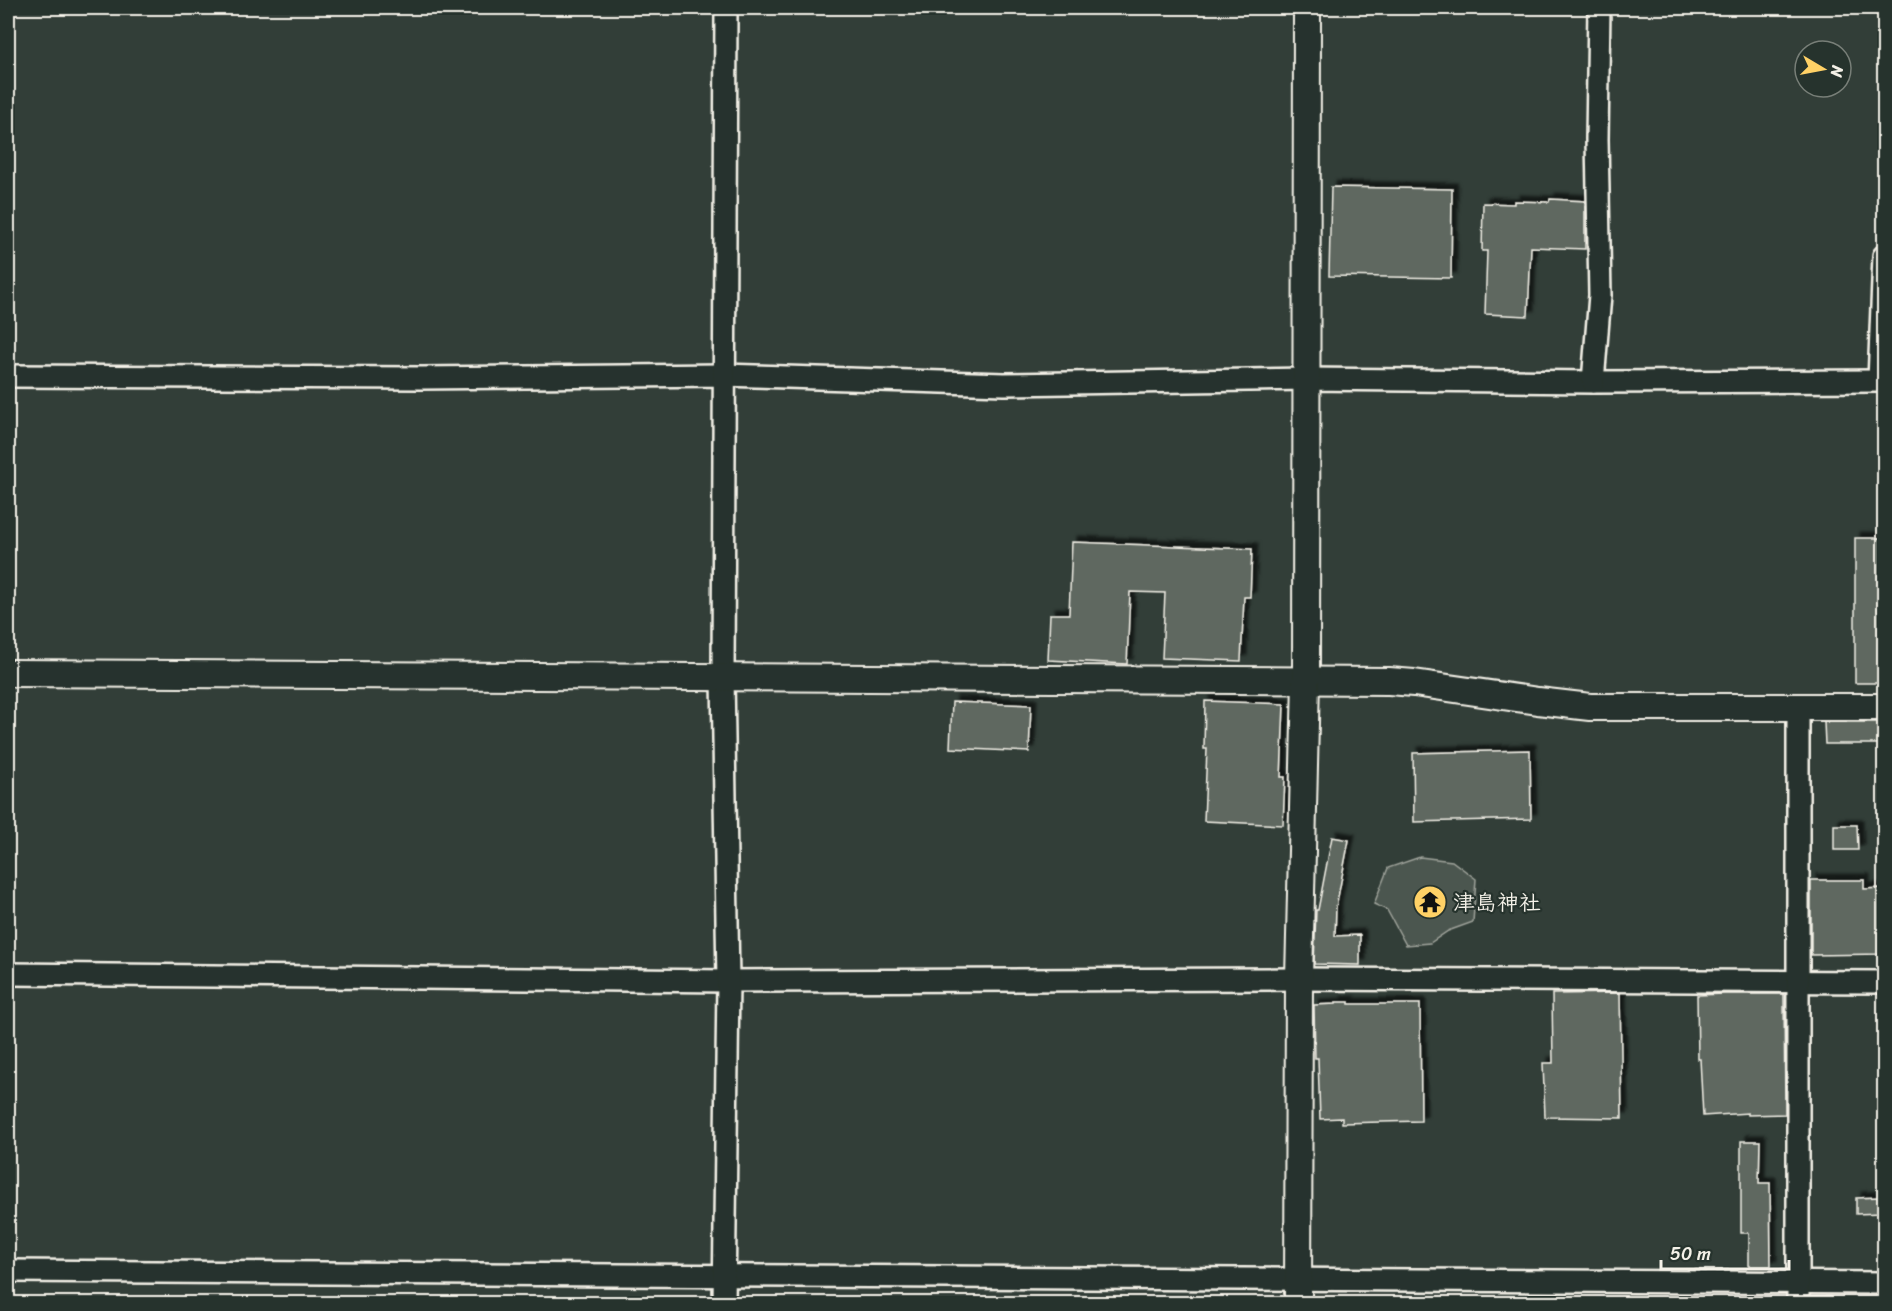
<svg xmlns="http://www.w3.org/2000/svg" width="1892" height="1311" font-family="Sriracha,'Klee One',sans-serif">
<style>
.green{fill:#4c564f;stroke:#a0a49c;stroke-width:1.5}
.building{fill:#5f6861;stroke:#f4f1e8;stroke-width:1.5;filter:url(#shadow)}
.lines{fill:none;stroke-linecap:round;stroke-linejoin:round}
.minor-casing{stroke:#f4f1e8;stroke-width:26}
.tertiary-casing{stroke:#f4f1e8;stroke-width:30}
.minor{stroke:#26332d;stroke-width:21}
.tertiary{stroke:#26332d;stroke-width:26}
.labels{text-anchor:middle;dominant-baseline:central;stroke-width:4.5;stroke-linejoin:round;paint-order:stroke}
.poi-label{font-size:22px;font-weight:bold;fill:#f4f1e8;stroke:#26332d;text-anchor:start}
</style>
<defs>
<filter id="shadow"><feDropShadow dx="5.5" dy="-5.5" stdDeviation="1.5" flood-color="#0009"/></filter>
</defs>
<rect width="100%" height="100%" fill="#323e38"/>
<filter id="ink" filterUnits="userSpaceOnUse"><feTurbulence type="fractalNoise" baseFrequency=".0167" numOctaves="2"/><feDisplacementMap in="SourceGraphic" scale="12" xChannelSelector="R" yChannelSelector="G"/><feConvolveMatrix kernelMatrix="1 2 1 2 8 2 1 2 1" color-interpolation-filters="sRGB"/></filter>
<g filter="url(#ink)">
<path class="green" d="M1420 857 1452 861 1476 879 1473 922 1448 931 1430 943 1406 945 1387 910 1374 904 1388 868Z"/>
<g class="building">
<path d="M1331 187 1452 189 1451 278 1329 276Z"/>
<path d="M1550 199 1585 201V249L1531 247 1528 316 1485 314 1487 251H1482L1483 203 1514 204V201L1549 202Z"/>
<rect x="1855" y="538" width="29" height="145"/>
<path d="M1072 542 1252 549 1250 597H1244L1241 661 1162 658 1165 593 1130 592 1127 664 1048 660 1050 614H1069Z"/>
<path d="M1205 701 1284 704 1281 777H1285L1283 825 1204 821 1207 749H1204Z"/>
<path d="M952 702 1031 705 1029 752 950 748Z"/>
<path d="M1824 722H1884V744H1825Z"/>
<path d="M1530 750 1531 819 1414 822 1413 753Z"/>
<path d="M1834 825H1857L1858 850H1834Z"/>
<path d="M1332 837 1349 840 1336 907 1335 936 1360 935V965L1314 964 1316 910H1318Z"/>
<path d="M1811 880H1864V889L1884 888V954L1811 955Z"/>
<path d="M1620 993 1622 1118 1545 1117 1543 1063H1553L1552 994Z"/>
<path d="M1725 994H1784L1785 1114 1748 1115V1113L1703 1116 1700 1059H1698L1697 995Z"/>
<path d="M1336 1002H1349V1004H1420L1421 1121 1342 1123V1118L1320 1119 1318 1058H1315L1314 1005 1336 1004Z"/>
<path d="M1741 1141H1760L1759 1183H1770L1771 1266H1749V1233H1741Z"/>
<path d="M1881 1197V1213L1856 1214V1198Z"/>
</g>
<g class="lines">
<defs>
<g id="minor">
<path d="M8 376 422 378 723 375 1004 384 1306 379 1593 382 1884 381"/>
<path d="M1879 381 1884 256"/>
<path d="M1593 382 1600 295 1597 139 1599 8"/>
<path d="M8 974 728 981 1299 979 1884 982"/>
<path d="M8 1271 1884 1283"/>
<path d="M724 1304 728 981 723 677 726 8"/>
<path d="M1798 1304V707"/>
</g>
<g id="tertiary">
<path d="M8 673 1389 681 1414 683 1538 701 1590 707H1884"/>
<path d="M1298 1304 1299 979 1306 680 1307 8"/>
</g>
</defs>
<use href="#minor" class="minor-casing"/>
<use href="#tertiary" class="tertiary-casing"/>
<use href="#minor" class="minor"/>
<use href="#tertiary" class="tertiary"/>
</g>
</g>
<defs>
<symbol id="temple-disc" viewBox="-11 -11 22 22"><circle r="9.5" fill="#ffd166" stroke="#26332d"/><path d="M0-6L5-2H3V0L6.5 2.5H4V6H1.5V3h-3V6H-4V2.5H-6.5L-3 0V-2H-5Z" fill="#111"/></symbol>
</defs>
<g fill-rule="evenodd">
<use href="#temple-disc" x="1411" y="883" width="38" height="38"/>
</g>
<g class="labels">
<g class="poi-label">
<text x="1453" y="902">津島神社</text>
</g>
</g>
<rect width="1892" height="1311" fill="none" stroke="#26332d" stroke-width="30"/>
<rect x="15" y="15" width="1862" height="1281" fill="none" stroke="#f4f1e8" stroke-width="2" filter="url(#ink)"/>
<g transform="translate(1823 69) rotate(100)"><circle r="28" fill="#26332d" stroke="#787f78" stroke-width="1.5"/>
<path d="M0-4.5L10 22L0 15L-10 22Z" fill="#ffd166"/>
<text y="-9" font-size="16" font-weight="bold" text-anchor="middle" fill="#f4f1e8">N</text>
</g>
<path d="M1661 1260v9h128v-9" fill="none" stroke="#f4f1e8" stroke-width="3"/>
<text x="1670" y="1260" font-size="18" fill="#f4f1e8" stroke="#26332d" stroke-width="4.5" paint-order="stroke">50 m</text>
</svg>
